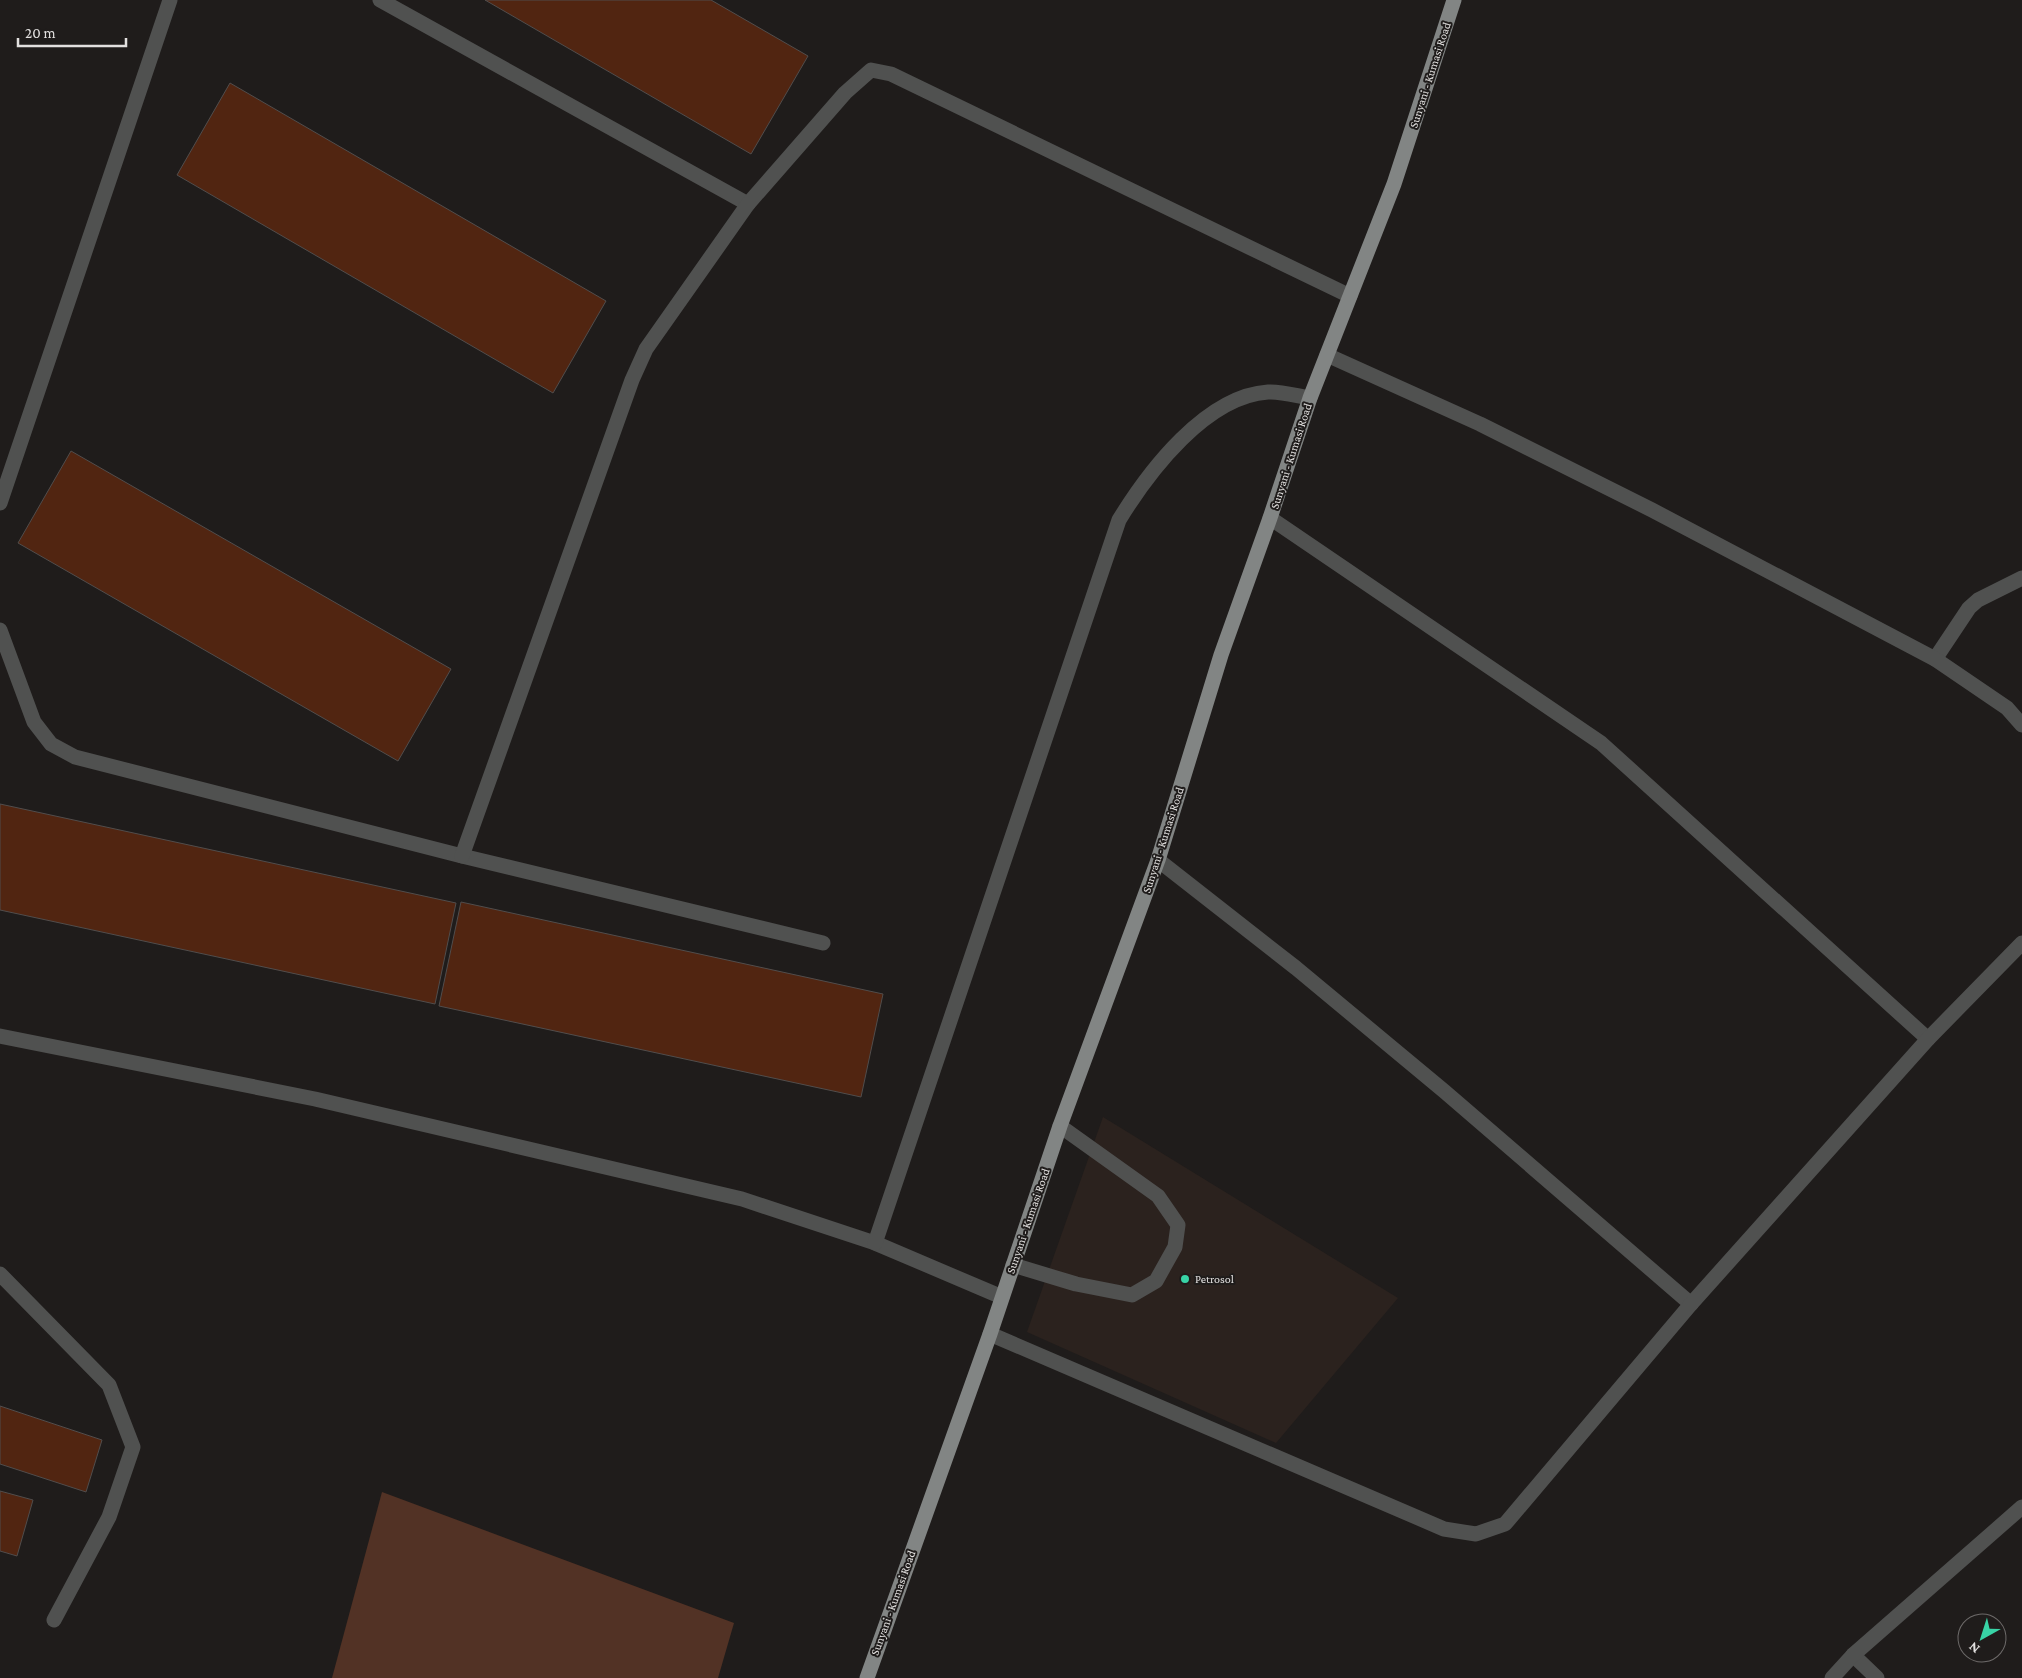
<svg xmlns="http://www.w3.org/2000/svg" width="2022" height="1678" font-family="'Crimson Pro',serif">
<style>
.built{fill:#2b221e}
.green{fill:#523225}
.building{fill:#512511;stroke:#514d4c}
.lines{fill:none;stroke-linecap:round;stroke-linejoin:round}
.lane{stroke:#505150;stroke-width:15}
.street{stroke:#505150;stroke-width:15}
.primary{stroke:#828584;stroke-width:15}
.poi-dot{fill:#38d4a6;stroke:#1f1c1b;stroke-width:2}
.labels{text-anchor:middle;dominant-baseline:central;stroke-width:4;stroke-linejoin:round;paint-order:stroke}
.street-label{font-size:12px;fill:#e2e0df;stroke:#1f1c1b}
.poi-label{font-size:12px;fill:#e2e0df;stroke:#1f1c1b;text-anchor:start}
</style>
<rect width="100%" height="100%" fill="#1f1c1b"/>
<path class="built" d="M1103 1117 1398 1298 1276 1443 1027 1332Z"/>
<path class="green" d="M382 1492 734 1623 718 1678H332Z"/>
<g class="building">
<path d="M485 0H711L808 56 751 154Z"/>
<path d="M230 83 606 301 553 393 177 175Z"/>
<path d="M71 451 451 669 398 761 18 543Z"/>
<path d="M0 804 456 903 435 1004 0 910Z"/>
<path d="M461 902 883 994 861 1097 439 1006Z"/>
<path d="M0 1406 102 1440 86 1492 0 1464Z"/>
<path d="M0 1491 33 1500 17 1556 0 1551Z"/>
</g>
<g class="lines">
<g class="lane">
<path d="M380 0 748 204"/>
<path d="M0 503 170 0"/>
<path d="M0 630 34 722 51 744 75 757 462 856 823 943"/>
<path d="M1935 659 1969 608 1978 600 2022 578"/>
<path d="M462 856 632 380 646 349 748 204 845 93 871 70 891 74 1350 296"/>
<path d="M1013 1265 1076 1284 1132 1295 1156 1281 1175 1247 1178 1225 1158 1196 1060 1126"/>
<path d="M0 1274 109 1385 133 1447 109 1517 54 1620"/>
</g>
<g class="street">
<path d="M1327 355 1480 424 1652 510 1935 659 2007 708 2022 725"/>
<path d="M1270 518 1601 743 1928 1039"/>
<path d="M1158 860 1296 968 1444 1091 1691 1304"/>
<path d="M0 1036 315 1099 742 1199 875 1243 1002 1297"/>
<path d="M875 1243 1119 520C1149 471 1206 396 1268 392 1281 391 1297 396 1310 398"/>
<path d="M990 1334 1444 1529 1476 1534 1505 1524 1691 1304 1928 1039 2022 943"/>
<path d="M1853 1655 1877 1678"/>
<path d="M1832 1678 1853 1655 2022 1507"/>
</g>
<path class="primary" d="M867 1678 990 1334 1060 1126 1158 860 1221 655 1270 518 1310 398 1394 184 1454 0"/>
</g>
<circle class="poi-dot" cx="1185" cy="1279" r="5"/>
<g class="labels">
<g class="street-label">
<text transform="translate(1430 75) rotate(-72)">Sunyani - Kumasi Road</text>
<text transform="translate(1291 456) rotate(-72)">Sunyani - Kumasi Road</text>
<text transform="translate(1163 840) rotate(-72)">Sunyani - Kumasi Road</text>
<text transform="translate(1028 1221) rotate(-71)">Sunyani - Kumasi Road</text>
<text transform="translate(893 1603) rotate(-70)">Sunyani - Kumasi Road</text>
</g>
<g class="poi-label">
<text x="1195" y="1279">Petrosol</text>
</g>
</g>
<g transform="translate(1982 1638) rotate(219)"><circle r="24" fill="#1f1c1b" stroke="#6d6a69"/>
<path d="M0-4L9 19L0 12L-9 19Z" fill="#38d4a6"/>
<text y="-8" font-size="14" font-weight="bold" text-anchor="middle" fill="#e2e0df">N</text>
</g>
<path d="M18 38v8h108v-8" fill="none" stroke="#e2e0df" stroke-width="2.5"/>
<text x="25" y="38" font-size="15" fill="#e2e0df" stroke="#1f1c1b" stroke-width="4" paint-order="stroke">20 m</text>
</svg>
